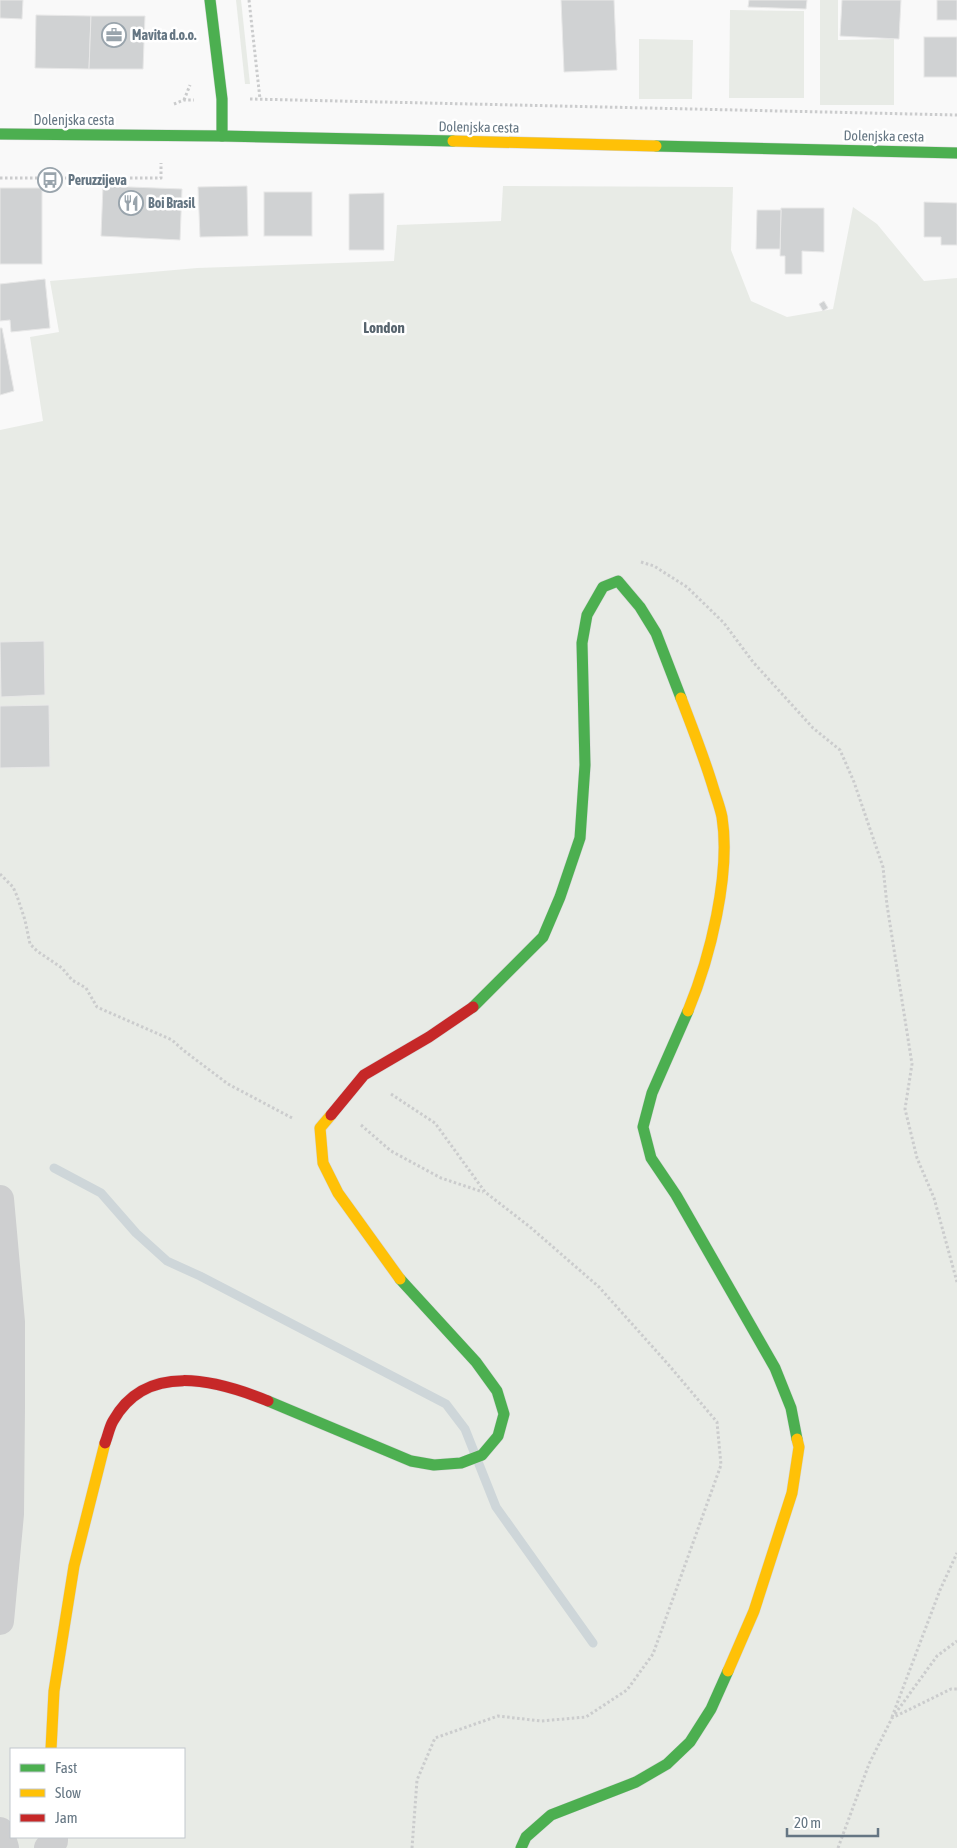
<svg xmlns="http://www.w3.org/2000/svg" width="957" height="1848" font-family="'Asap Condensed',sans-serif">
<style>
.green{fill:#e8ebe6;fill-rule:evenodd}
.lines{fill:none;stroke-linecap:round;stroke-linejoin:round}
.stream{stroke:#ced6d9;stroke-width:9}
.building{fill:#d0d2d3;stroke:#e8e8e8}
.fast-casing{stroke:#d5d6d7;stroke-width:12}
.slow-casing{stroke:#d5d6d7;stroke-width:12}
.jam-casing{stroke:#d5d6d7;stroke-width:12}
.path{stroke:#cbcccd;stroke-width:3;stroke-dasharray:2.5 2.5;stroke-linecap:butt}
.street{stroke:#cecfd0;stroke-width:28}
.fast{stroke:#4caf50;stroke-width:11}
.slow{stroke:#ffc107;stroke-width:11}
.jam{stroke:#c62828;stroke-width:11}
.labels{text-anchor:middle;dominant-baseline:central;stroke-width:5;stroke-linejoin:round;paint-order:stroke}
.poi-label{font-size:14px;font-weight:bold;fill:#657683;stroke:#fff;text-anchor:start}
.street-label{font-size:14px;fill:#657683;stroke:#fff}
.neighbourhood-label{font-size:15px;font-weight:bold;fill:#57646e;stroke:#fff}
</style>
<rect width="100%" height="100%" fill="#f9f9f9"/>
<g class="green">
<path d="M236 0H241L250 84H245Z"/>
<path d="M820 0H838V40L894 39V105H820Z"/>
<path d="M730 10 804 11V98H729Z"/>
<path d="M639 39 693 40 692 99H639Z"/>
<path d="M503 186 733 187 731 250 751 301 787 317 833 309 853 207 877 224 924 281 957 278V1848H0V430L43 421 30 337 59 332 50 281 197 268 394 261 397 225 501 221ZM11 1749H184V1837H11Z"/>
</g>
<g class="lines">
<path class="stream" d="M54 1168 101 1193 136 1233 167 1261 200 1276 446 1404 465 1429 496 1507 593 1643"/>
</g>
<g class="building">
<path d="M0 0H23L22 19 0 18Z"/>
<path d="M561 0H614L617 70 564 72Z"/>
<path d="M749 0H807L806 9 748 7Z"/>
<path d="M842 0H901L899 39 840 36Z"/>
<rect x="937" y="0" width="20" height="20"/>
<path d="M36 15 91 16 89 69 35 68Z"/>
<path d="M91 16H145L143 69H89Z"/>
<rect x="924" y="37" width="33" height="40"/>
<path d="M103 186 182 189 180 240 101 236Z"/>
<path d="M247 186 248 236 200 237 198 187Z"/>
<rect x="0" y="188" width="42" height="76"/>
<rect x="264" y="192" width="48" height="44"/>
<path d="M384 193V250H349V194Z"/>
<path d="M924 202 957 203V245H941V237H924Z"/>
<path d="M781 208H824V252L802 251V274H785V256H780Z"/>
<path d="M757 210H781L780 249H756Z"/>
<path d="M45 279 50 328 11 332 10 320 0 321V284Z"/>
<path d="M824 301 828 308 823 311 819 304Z"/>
<path d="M0 328H2L14 391 0 395Z"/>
<path d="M44 641 45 695 1 697 0 642Z"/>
<path d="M49 705 50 767 0 768V706Z"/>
</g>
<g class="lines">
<defs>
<g id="fast">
<path d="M210 0 222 99V136"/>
<path d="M0 134 222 136 453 141"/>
<path d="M656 146 957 153"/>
<path d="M473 1007 543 937 560 897 580 838 585 765 582 643 587 615 603 587 618 581 640 607 656 633 681 698"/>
<path d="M688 1011 652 1093 643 1127 651 1158 676 1195 775 1368 791 1408 797 1439"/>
<path d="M268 1401 411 1461 434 1465 461 1463 482 1455 498 1436 504 1414 497 1391 476 1362 400 1279"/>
<path d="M521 1848 526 1837 551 1815 636 1782 667 1764 690 1742 711 1709 728 1671"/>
</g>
<g id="slow">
<path d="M453 141 656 146"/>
<path d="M681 698C692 727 704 757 713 787 716 797 720 807 722 817 731 874 710 958 688 1011"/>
<path d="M331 1115 320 1128 323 1163 338 1193 400 1279"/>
<path d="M728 1671 754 1611 792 1493 799 1447 797 1439"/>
<path d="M51 1749 54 1691 74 1566 105 1443"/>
</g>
<g id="jam">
<path d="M331 1115 364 1075 429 1037 473 1007"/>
<path d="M105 1443C108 1436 109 1428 113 1421 146 1361 216 1380 268 1401"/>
</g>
</defs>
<use href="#fast" class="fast-casing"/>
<use href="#slow" class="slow-casing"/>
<use href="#jam" class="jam-casing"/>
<g class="path">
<path d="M249 0 260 99"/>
<path d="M250 99 957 115"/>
<path d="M184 100 190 85"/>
<path d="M174 104 184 100H194"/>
<path d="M0 178H161V163"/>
<path d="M641 562 654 566 687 587 724 623 753 662 813 728 840 750 854 782 883 867 887 905 912 1064 905 1109 917 1158 934 1198 957 1282"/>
<path d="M0 874 13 887 17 896 25 920 30 944 37 951 62 968 72 980 86 988 97 1007 172 1040 183 1050 228 1084 294 1119"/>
<path d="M391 1094 435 1123 485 1192 530 1227 599 1287 667 1363 717 1422 721 1465 653 1654 627 1690 586 1717 541 1721 498 1716 435 1738 417 1780 412 1848"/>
<path d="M361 1125 391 1151 441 1178 483 1192"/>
<path d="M895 1714 937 1656 957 1641"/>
<path d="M892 1717 940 1590 957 1553"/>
<path d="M838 1848 869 1764 892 1718 951 1689H957"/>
</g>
<g class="street">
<path d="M0 1199 11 1322V1407L10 1514 0 1621"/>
<path d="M0 1831 5 1848"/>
<path d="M48 1848 54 1841V1837"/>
</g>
<use href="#fast" class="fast"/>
<use href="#slow" class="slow"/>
<use href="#jam" class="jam"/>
</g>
<defs>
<symbol id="office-ring" viewBox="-11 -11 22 22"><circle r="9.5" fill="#fff" stroke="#99a4ac" stroke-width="1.5"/><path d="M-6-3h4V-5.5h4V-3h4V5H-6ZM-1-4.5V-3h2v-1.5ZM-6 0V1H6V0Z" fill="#99a4ac"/></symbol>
<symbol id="bus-ring" viewBox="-11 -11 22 22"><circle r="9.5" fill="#fff" stroke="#99a4ac" stroke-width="1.5"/><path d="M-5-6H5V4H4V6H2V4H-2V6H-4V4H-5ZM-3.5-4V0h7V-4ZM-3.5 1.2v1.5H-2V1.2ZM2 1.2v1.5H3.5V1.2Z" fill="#99a4ac"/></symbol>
<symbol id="restaurant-ring" viewBox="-11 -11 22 22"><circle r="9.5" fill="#fff" stroke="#99a4ac" stroke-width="1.5"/><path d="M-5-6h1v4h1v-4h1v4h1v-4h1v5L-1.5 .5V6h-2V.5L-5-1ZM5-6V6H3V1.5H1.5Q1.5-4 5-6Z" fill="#99a4ac"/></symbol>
</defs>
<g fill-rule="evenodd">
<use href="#office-ring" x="100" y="21" width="28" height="28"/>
<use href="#bus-ring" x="36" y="166" width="28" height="28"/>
<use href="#restaurant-ring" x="117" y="189" width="28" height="28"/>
</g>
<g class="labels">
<g class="poi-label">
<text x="132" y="35">Mavita d.o.o.</text>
<text x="68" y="180">Peruzzijeva</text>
<text x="148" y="203">Boi Brasil</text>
</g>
<g class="street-label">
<text x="74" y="120">Dolenjska cesta</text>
<text transform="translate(479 127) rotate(1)">Dolenjska cesta</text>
<text transform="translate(884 136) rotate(1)">Dolenjska cesta</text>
</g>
<g class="neighbourhood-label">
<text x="384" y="327">London</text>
</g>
</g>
<rect x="10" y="1748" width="175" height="90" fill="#ffffff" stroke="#c1c8cd"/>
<rect x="20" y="1764" width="25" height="8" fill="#4caf50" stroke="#c1c8cd"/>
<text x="55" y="1773" font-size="15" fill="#657683">Fast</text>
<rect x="20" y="1789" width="25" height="8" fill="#ffc107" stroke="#c1c8cd"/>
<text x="55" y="1798" font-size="15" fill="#657683">Slow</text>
<rect x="20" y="1814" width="25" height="8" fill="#c62828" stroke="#c1c8cd"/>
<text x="55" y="1823" font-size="15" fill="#657683">Jam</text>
<path d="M787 1828v8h91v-8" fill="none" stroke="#657683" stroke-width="2.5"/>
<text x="794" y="1828" font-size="15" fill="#657683" stroke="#ffffff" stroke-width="4" paint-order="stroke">20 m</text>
</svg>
